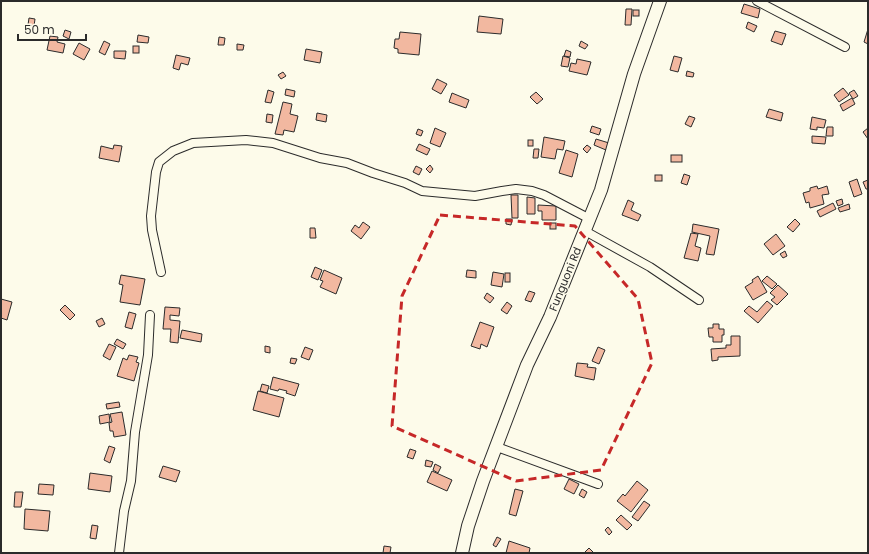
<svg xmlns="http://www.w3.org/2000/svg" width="869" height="554" font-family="Poppins,sans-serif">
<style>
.building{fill:#f2b8a0;stroke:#2b2b2b}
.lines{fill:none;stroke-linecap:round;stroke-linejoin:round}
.street-casing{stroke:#2b2b2b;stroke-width:10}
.secondary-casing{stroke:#2b2b2b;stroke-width:14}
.street{stroke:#fdfbea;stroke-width:8}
.secondary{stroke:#fdfbea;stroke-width:12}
.marked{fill:none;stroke:#c62828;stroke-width:3;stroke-dasharray:8 5;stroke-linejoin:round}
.labels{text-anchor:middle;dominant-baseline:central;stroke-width:3;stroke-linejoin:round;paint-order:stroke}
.street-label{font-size:11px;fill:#2b2b2b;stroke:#fdfbea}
</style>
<rect width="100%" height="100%" fill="#fdfbea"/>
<g class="building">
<path d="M744 4 760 9 758 18 741 13Z"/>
<path d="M626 9H632L631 25H625Z"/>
<rect x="633" y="10" width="6" height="6"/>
<path d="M479 16 503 19 501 34 477 32Z"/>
<path d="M29 18 35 19 34 26 28 25Z"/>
<path d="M748 22 757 26 754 32 746 28Z"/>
<path d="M868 29V44L864 42Z"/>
<path d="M65 30 71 32 69 39 63 36Z"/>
<path d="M775 31 786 34 782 45 771 41Z"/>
<path d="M400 32 421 34 419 55 398 53V49L394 48 395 39H399Z"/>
<path d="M138 35 149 37 148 43 137 42Z"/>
<path d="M50 36 58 37 57 42 65 44 63 53 47 50Z"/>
<path d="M219 37 225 38 224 45H218Z"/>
<path d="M104 41 110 44 105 55 99 52Z"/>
<path d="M581 41 588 45 585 49 579 46Z"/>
<path d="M79 43 90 49 84 60 73 54Z"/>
<path d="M237 44 244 45 243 50H237Z"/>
<rect x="133" y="46" width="6" height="7"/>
<path d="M306 49 322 52 320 63 304 60Z"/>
<path d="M566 50 571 52 570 57 564 56Z"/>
<path d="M114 51H126L125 59 114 58Z"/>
<path d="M176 55 190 58 188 65 181 63 179 70 173 68Z"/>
<path d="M563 56 570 58 568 67 561 66Z"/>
<path d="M674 56 682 58 678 72 670 70Z"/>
<path d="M577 59 591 62 587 75 569 71 571 63 576 64Z"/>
<path d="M687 71 694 73 693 77 686 76Z"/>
<path d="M283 72 286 76 281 79 278 75Z"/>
<path d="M437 79 447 84 441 94 432 89Z"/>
<path d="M843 88 849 95 839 102 834 95Z"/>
<path d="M286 89 295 91 294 97 285 95Z"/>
<path d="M268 90 274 92 271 103 265 102Z"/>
<path d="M854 90 858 96 853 99 849 93Z"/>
<path d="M536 92 543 99 537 104 530 97Z"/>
<path d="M452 93 469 100 466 108 449 102Z"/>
<path d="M852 98 855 104 843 111 840 105Z"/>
<path d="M283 102 292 104 290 114 298 116 294 132 284 130 283 135 275 134Z"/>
<path d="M769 109 783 113 781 121 766 117Z"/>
<path d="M317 113 327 115 326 122 316 120Z"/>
<path d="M267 114 273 115 272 123 266 122Z"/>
<path d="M689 116 695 118 691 127 685 124Z"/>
<path d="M812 117 826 120 824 128 817 127V130L810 129Z"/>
<path d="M592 126 601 129 599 135 590 132Z"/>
<path d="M827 127H833V136H826Z"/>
<path d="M435 128 446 133 440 147 430 143Z"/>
<path d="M868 128V139L863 132Z"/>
<path d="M418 129 423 131 421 136 416 134Z"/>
<path d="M812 136 826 137 825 144 812 143Z"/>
<path d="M544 137 565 141 563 150 557 149 555 159 541 157Z"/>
<path d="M596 139 609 143 606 150 594 145Z"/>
<rect x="528" y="140" width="5" height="6"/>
<path d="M419 144 430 149 427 155 416 150Z"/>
<path d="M114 145 122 146 119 162 99 158 101 146 113 149Z"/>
<path d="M587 145 591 148 587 153 583 149Z"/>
<path d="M534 149H539L538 158H533Z"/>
<path d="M566 150 578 154 572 177 559 173Z"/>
<rect x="671" y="155" width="11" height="7"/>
<path d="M430 165 433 169 430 173 426 169Z"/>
<path d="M416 166 422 169 419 175 413 172Z"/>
<path d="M684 174 690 176 687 185 681 183Z"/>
<rect x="655" y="175" width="7" height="6"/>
<path d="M857 179 862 194 854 197 849 182Z"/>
<path d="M868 180V189H866L863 182Z"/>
<path d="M817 186 818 189 827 186 829 194 822 195 824 204 810 208 809 202 806 203 803 193 810 191V188Z"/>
<path d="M511 195H518V218H512Z"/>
<path d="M527 197 535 198V214H527Z"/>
<path d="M842 199 843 204 838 206 836 201Z"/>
<path d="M628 200 634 203 631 210 641 215 638 221 622 215Z"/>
<path d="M833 203 836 209 820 217 817 211Z"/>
<path d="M849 204 850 209 840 212 838 208Z"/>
<path d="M538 205 556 206V220H542V211H538Z"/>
<path d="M506 219H512L511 225 506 224Z"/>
<path d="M795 219 800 224 793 232 787 227Z"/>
<path d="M363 222 370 227 361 239 351 231 355 225 359 228Z"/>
<rect x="550" y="223" width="6" height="6"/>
<path d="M693 224 719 229 714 255 706 254 710 236 692 232Z"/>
<path d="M310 228H315L316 238H310Z"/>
<path d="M691 233 698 234 695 246 701 248 698 261 684 258Z"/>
<path d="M776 234 785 246 773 255 764 244Z"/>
<path d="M785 251 787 256 783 258 780 254Z"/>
<path d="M315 267 322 270 318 280 311 277Z"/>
<path d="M324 270 342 278 336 294 320 287 323 281 320 280Z"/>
<path d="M467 270 476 271V278L466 277Z"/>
<path d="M493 272 504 274 502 287 491 285Z"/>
<rect x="505" y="273" width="5" height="9"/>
<path d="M121 275 145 279 140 305 120 302 123 285 119 284Z"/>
<path d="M758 276 767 292 753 300 745 287 753 282 752 280Z"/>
<path d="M767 276 777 284 772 289 762 281Z"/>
<path d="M778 285 788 294 777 305 771 300 775 297 770 293Z"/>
<path d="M529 291 535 293 531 302 525 300Z"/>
<path d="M487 293 494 298 490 303 484 298Z"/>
<path d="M1 299 12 302 7 320 1 318Z"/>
<path d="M767 301 773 306 758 323 744 311 749 306 757 312Z"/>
<path d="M507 302 512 306 507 314 501 310Z"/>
<path d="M65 305 75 315 70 320 60 310Z"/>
<path d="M165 307 180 308 179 316 170 315V320L180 321 178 343 170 342 171 329H163Z"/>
<path d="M129 312 136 314 132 329 125 327Z"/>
<path d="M102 318 105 324 99 327 96 321Z"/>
<path d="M480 322 494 327 487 347 481 344 480 349 471 346Z"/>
<path d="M713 324H719V329H724V335H722V342H713V337H709L708 328H713Z"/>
<path d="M182 330 202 334 201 342 180 338Z"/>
<path d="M731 336H740V356L718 357V360L712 361 711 349 726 348V345H731Z"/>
<path d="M117 339 126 344 123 349 114 344Z"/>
<path d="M109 344 116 347 110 360 103 356Z"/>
<path d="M265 346 270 347V353L265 352Z"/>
<path d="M305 347 313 350 309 360 301 357Z"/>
<path d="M598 347 605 350 599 364 592 361Z"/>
<path d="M129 355 138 357 136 362 139 363 134 381 117 376 123 358 127 360Z"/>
<path d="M291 358 297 359 295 364 290 363Z"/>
<path d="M577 363 588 364 587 367 596 368 594 380 575 376Z"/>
<path d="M273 377 299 384 295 396 286 393 287 391 279 389 278 391 270 389Z"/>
<path d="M262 384 269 386 267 393 260 391Z"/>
<path d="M258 391 284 398 279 417 253 410Z"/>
<path d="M119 402 120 407 107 409 106 404Z"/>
<path d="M122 412 126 435 114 437 113 431H110L109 423 112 422 110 414Z"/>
<path d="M109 414 110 422 100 424 99 416Z"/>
<path d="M109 446 115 448 110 463 104 460Z"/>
<path d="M410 449 416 451 413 459 407 457Z"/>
<path d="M426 460 433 462 431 467 425 466Z"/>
<path d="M435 464 441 467 438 473 433 470Z"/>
<path d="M163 466 180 471 176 482 159 477Z"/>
<path d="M432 471 452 480 447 491 427 482Z"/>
<path d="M90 473 112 476 110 492 88 489Z"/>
<path d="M569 479 579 484 574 494 564 489Z"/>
<path d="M637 481 648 490 631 512 617 501 623 494 625 496Z"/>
<path d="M39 484 54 485 53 495 38 494Z"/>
<path d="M515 489 523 491 516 516 509 514Z"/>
<path d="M582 489 587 492 584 498 579 495Z"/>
<path d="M15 492H23L21 507H14Z"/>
<path d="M644 501 650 505 638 521 632 517Z"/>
<path d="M25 509 50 511 48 531 24 529Z"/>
<path d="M621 515 632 525 627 530 616 520Z"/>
<path d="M92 525 98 526 96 539 90 538Z"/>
<path d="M608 527 612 532 609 535 605 530Z"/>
<path d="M497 537 501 539 496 547 493 545Z"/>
<path d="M509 541 530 548 529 553H506Z"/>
<path d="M384 546 391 547 390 553H383Z"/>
<path d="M589 548 594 553H584Z"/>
</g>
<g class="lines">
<defs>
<g id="street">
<path d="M757 1 845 47"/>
<path d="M585 231 650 267 699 300"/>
<path d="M161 272 152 230 151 216 156 172 159 162 173 151 193 143 246 140 273 143 320 158 347 163 373 173 405 183 422 191 475 196 502 191 516 189 532 191 544 195 590 219"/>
<path d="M497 447 598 484"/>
<path d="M119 553 124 511 131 481 135 432 148 355 150 315"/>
</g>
<path id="secondary" d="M462 553 468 526 483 481 527 365 550 317 601 190 634 74 660 1"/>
</defs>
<use href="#street" class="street-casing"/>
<use href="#secondary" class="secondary-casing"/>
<use href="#street" class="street"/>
<use href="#secondary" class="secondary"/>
</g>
<path class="marked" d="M440 215 575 226 638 299 652 363 601 470 516 481 392 426 402 296Z"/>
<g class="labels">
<g class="street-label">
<text transform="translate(565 279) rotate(-68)">Funguoni Rd</text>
</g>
</g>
<rect width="869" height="554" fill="none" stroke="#2b2b2b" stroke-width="4"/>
<path d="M18 34v6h68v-6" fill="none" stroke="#2b2b2b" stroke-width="2"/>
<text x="24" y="34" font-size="12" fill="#2b2b2b" stroke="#fdfbea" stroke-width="3" paint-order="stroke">50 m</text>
</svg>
